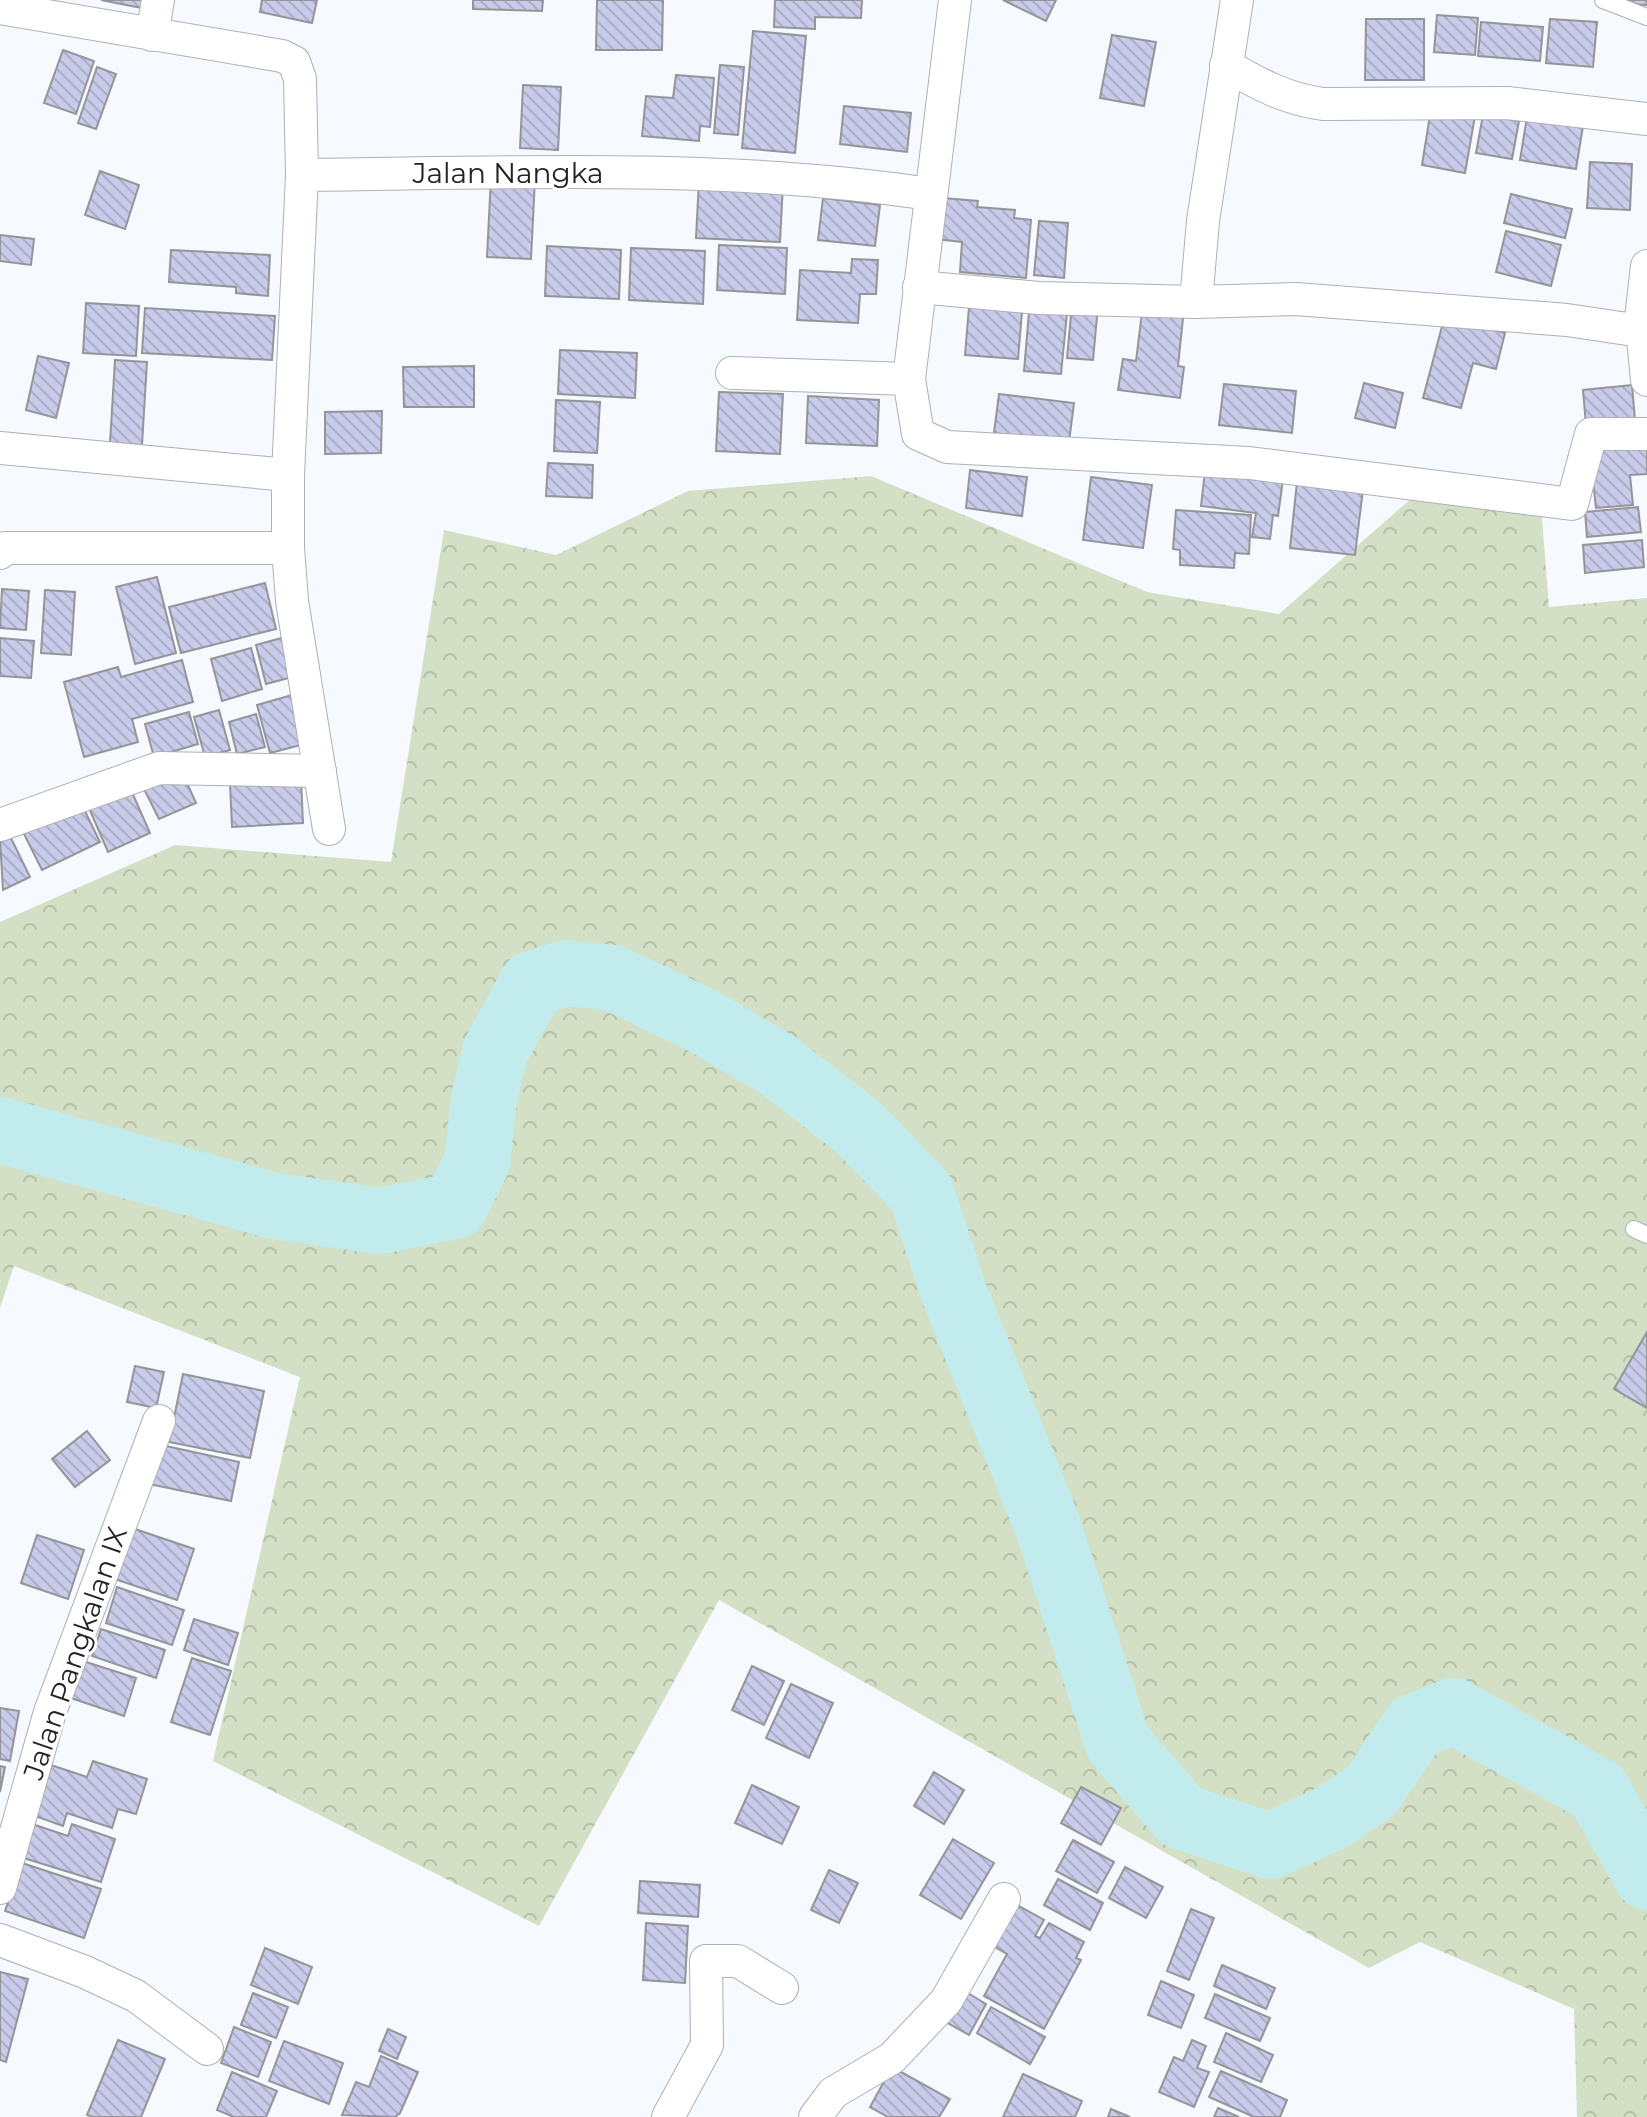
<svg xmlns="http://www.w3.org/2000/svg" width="1647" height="2117" font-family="Montserrat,sans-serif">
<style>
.forest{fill:url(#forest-crowns)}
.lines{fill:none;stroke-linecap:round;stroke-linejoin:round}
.river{stroke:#c1ebed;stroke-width:66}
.building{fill:url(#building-back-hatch);stroke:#949599;stroke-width:2}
.lane-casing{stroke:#adb0b4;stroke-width:18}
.street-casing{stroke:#adb0b4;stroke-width:34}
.lane{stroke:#fff;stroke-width:16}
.street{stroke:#fff;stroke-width:32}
.labels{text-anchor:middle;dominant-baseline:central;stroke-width:6;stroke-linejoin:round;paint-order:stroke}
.street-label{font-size:28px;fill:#212224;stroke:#fff}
</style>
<defs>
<pattern id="forest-crowns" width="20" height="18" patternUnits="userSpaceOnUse" patternTransform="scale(2)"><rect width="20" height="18" fill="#d4e0c5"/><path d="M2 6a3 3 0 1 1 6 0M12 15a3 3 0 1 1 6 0" fill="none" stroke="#b6c0a9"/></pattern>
<pattern id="building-back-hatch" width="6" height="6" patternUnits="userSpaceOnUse" patternTransform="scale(2)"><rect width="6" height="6" fill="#c9cbea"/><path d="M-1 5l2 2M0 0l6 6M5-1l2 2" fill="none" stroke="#acaec9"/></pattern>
</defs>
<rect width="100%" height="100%" fill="#f6f9fd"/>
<path class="forest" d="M871 476 1147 592 1279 614 1420 491 1541 506 1549 607 1647 598V2117H1577L1574 2009 1420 1942 1369 1968 719 1600 539 1926 213 1761 300 1377 14 1266 0 1308V922L175 845 391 862 444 530 556 555 688 491Z"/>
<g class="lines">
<path class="river" d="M0 1130 275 1206 379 1221 455 1206 477 1162 484 1099 495 1052 532 984 566 973 613 978 703 1021 778 1065 858 1127 921 1192 953 1290 1047 1524 1118 1743 1182 1817 1270 1846 1333 1817 1371 1791 1415 1726 1454 1711 1598 1791 1647 1877"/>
</g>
<g class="building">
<path d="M101 0H149L147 9Z"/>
<path d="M262 0H317L312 23 260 12Z"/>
<path d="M473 0H543L542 11 473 9Z"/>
<path d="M597 0H663L662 50H596Z"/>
<path d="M775 0H862L861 18 815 17V29L774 27Z"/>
<path d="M1003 0H1056L1046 21Z"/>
<path d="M1613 0H1647V5L1613 3Z"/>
<path d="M1437 15 1478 18 1475 55 1434 52Z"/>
<path d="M1366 19H1424V80H1365Z"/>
<path d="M1550 19 1597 22 1593 67 1546 63Z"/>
<path d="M1481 22 1543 27 1540 61 1478 56Z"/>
<path d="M753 31 806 36 795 153 742 148Z"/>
<path d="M1112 35 1156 42 1144 106 1100 98Z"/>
<path d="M63 50 94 61 76 114 44 103Z"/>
<path d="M720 65 744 67 738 135 714 133Z"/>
<path d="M97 67 116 74 96 129 78 123Z"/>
<path d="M676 75 714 78 710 127 700 126 699 141 642 136 646 96 673 98Z"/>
<path d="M523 85 561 87 558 150 520 148Z"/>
<path d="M844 106 911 113 907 152 840 144Z"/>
<path d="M1431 109 1475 116 1465 173 1422 165Z"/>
<path d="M1483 115 1519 121 1512 159 1476 153Z"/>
<path d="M1527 117 1583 126 1576 169 1520 160Z"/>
<path d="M1590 162 1632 164 1630 210 1587 208Z"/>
<path d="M100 171 139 185 125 229 85 215Z"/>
<path d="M491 177 535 179 531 259 487 257Z"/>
<path d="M699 180 783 184 780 242 696 238Z"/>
<path d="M1511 194 1572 209 1565 238 1504 223Z"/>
<path d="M931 197 978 201 977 207 1015 210 1014 218 1031 220 1026 278 960 272 962 242 927 238Z"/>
<path d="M823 198 880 205 875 246 818 240Z"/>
<path d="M1039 221 1068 223 1064 278 1034 275Z"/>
<path d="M1506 231 1561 245 1551 286 1496 272Z"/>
<path d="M0 235 34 239 31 265 0 261Z"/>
<path d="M719 245 787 248 785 294 717 290Z"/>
<path d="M547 246 621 250 619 299 545 296Z"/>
<path d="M631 248 705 251 703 304 629 300Z"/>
<path d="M171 250 270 255 268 296 236 293V287L169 282Z"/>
<path d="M852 259 878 260 876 294H860L858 323 797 320 800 270 851 273Z"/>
<path d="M970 295 1023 300 1018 359 965 355Z"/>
<path d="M1030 300 1068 303 1061 374 1024 371Z"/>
<path d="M86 303 139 306 136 356 83 353Z"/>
<path d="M1072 304 1098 306 1093 360 1067 358Z"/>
<path d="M1143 304 1184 309 1178 366 1184 367 1180 398 1118 390 1123 359 1136 361Z"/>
<path d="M145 308 275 316 272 360 142 353Z"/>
<path d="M1445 315 1505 333 1496 369 1473 363 1461 408 1423 398Z"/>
<path d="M560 350 637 353 635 398 558 394Z"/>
<path d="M38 356 69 363 56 418 26 410Z"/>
<path d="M115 360 147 362 142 445 110 443Z"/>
<path d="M474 366V407H404L403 367Z"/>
<path d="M1364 383 1403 393 1395 428 1355 418Z"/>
<path d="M1224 384 1296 391 1292 433 1219 425Z"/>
<path d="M1632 385 1635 420 1586 425 1583 390Z"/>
<path d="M719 392 783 394 780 454 716 451Z"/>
<path d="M999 394 1074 403 1069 442 994 433Z"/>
<path d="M808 396 879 400 877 446 806 443Z"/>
<path d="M556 400 600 402 597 453 554 451Z"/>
<path d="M382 411 381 453 325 454V412Z"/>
<path d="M1589 444 1647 446V474L1630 475 1633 505 1596 508Z"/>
<path d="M548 463 593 465 592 498 546 496Z"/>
<path d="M1206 463 1284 472 1278 516 1273 515 1270 539 1252 537 1256 513 1201 506Z"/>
<path d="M970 470 1027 477 1022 516 966 508Z"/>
<path d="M1091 477 1152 485 1143 548 1083 540Z"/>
<path d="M1297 482 1363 489 1355 555 1290 548Z"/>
<path d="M1638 507 1641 532 1587 537 1585 512Z"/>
<path d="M1176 510 1251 515 1249 554 1235 553 1234 568 1180 565V550L1173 549Z"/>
<path d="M1642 540 1644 567 1585 573 1583 545Z"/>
<path d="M157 577 176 653 135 664 116 587Z"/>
<path d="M265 583 276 629 181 653 169 607Z"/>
<path d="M2 589 29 591 26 630 0 628Z"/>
<path d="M45 590 75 592 71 655 41 653Z"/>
<path d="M285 637 296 676 266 684 256 645Z"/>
<path d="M0 638 34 641 31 678 0 676Z"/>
<path d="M251 648 262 689 222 701 211 659Z"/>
<path d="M182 660 193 702 132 719 138 742 84 757 64 682 118 667 121 677Z"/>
<path d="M299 693 312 742 270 753 257 705Z"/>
<path d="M219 710 230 750 205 757 194 717Z"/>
<path d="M189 712 198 744 154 757 145 724Z"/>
<path d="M256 714 265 747 237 754 229 722Z"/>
<path d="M182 772 196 803 159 819 144 789Z"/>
<path d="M301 779 303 823 232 827 230 784Z"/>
<path d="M127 781 150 833 108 852 85 799Z"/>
<path d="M81 803 100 842 42 870 23 832Z"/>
<path d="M9 834 30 877 3 890 0 839Z"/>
<path d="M1647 1332V1408L1614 1389Z"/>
<path d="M135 1366 164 1372 156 1408 127 1402Z"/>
<path d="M183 1374 264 1391 250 1458 169 1442Z"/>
<path d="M87 1431 110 1460 75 1487 52 1459Z"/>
<path d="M157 1444 239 1462 231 1501 149 1484Z"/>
<path d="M129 1527 194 1549 177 1600 112 1578Z"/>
<path d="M37 1535 84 1550 68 1599 21 1583Z"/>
<path d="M117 1587 184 1610 172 1645 106 1623Z"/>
<path d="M194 1619 238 1633 228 1665 184 1650Z"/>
<path d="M101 1629 165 1650 156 1678 92 1656Z"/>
<path d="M192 1658 231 1671 210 1735 171 1722Z"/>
<path d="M83 1661 136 1678 124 1716 71 1698Z"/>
<path d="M752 1666 784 1681 764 1725 732 1710Z"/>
<path d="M791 1684 833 1703 809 1758 766 1738Z"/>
<path d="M0 1708 19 1711 10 1761 0 1759Z"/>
<path d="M93 1761 147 1779 136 1814 118 1809 112 1828 67 1813 63 1826 32 1815 51 1765 87 1777Z"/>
<path d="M0 1766 5 1767 0 1792Z"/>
<path d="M934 1772 964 1790 944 1824 914 1806Z"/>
<path d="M752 1785 799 1807 782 1844 735 1823Z"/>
<path d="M1081 1787 1121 1808 1101 1845 1061 1823Z"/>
<path d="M26 1822 68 1836 72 1824 115 1839 101 1882 14 1855Z"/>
<path d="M953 1839 994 1863 961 1919 920 1895Z"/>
<path d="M1073 1840 1114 1862 1097 1893 1056 1871Z"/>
<path d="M22 1863 101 1889 84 1938 5 1911Z"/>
<path d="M1125 1867 1163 1887 1146 1918 1109 1898Z"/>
<path d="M829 1870 858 1883 839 1923 811 1910Z"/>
<path d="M1058 1879 1103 1903 1090 1930 1044 1905Z"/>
<path d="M640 1881 700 1885 698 1917 638 1913Z"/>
<path d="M1010 1901 1044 1920 1035 1936 1040 1938 1049 1923 1084 1942 1076 1958 1081 1960 1044 2029 984 1996 1007 1954 988 1943Z"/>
<path d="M1191 1909 1214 1918 1189 1980 1167 1971Z"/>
<path d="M646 1923 688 1926 685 1983 643 1980Z"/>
<path d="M265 1948 312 1967 298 2004 251 1985Z"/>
<path d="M1222 1965 1275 1988 1266 2009 1214 1986Z"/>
<path d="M0 1972 28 1979 6 2062 0 2060Z"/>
<path d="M1161 1981 1194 1995 1181 2028 1148 2015Z"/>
<path d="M963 1990 986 2004 969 2035 946 2022Z"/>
<path d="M253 1993 288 2007 276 2038 241 2025Z"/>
<path d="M1215 1994 1270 2018 1260 2041 1205 2018Z"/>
<path d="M991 2007 1045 2037 1030 2064 977 2033Z"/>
<path d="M234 2027 271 2042 258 2077 221 2063Z"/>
<path d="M388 2029 406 2037 397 2059 379 2051Z"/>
<path d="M1226 2033 1273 2055 1261 2082 1214 2062Z"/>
<path d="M118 2040 165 2059 141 2117H93L87 2115Z"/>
<path d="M1192 2040 1206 2046 1197 2068 1209 2072 1194 2107 1159 2092 1174 2057 1183 2061Z"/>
<path d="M284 2041 343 2063 329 2104 269 2081Z"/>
<path d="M381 2056 418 2072 400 2113 395 2117 342 2115 356 2082 369 2087Z"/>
<path d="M892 2067 950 2099 939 2117H888L870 2107Z"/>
<path d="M1221 2071 1287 2100 1280 2117H1254L1209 2097Z"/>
<path d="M232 2072 277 2091 266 2117H234L217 2110Z"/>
<path d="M1023 2074 1082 2101 1075 2117H1003Z"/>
<path d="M1218 2108 1239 2117H1214Z"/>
<path d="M1111 2109 1130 2117H1108Z"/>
</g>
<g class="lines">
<defs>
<g id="lane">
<path d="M1603 0 1647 17"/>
<path d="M1634 1229 1647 1235"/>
</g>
<g id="street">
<path d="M955 0 909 379 918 434 947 447 1249 463 1572 504 1591 434H1647"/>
<path d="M0 8 282 56 294 62 300 79 302 175C512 173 722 163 929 194"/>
<path d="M152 35 158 0"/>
<path d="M1226 65C1258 84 1286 99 1323 104L1507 103 1647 119"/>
<path d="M302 175 288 475V548L292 601 329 829"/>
<path d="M919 287 1039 298 1196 302 1296 299 1567 320 1641 331"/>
<path d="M1196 302 1203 221 1237 0"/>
<path d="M1641 318 1647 266"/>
<path d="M1647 318H1641L1647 380"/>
<path d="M732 373 909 379"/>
<path d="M0 448 288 475"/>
<path d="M0 553 5 548H288"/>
<path d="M0 825 159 768 320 771"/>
<path d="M0 1888 50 1712 159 1421"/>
<path d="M0 1940 85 1972 136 1996 207 2049"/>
<path d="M668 2117 707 2045 706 1961H738L782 1988"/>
<path d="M815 2117 833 2093 892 2058 946 2001 1004 1899"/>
</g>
</defs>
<use href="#lane" class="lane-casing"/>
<use href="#street" class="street-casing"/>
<use href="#lane" class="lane"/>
<use href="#street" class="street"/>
</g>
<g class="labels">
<g class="street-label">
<text x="508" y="173">Jalan Nangka</text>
<text transform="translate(75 1653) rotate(-71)">Jalan Pangkalan IX</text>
</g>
</g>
</svg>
